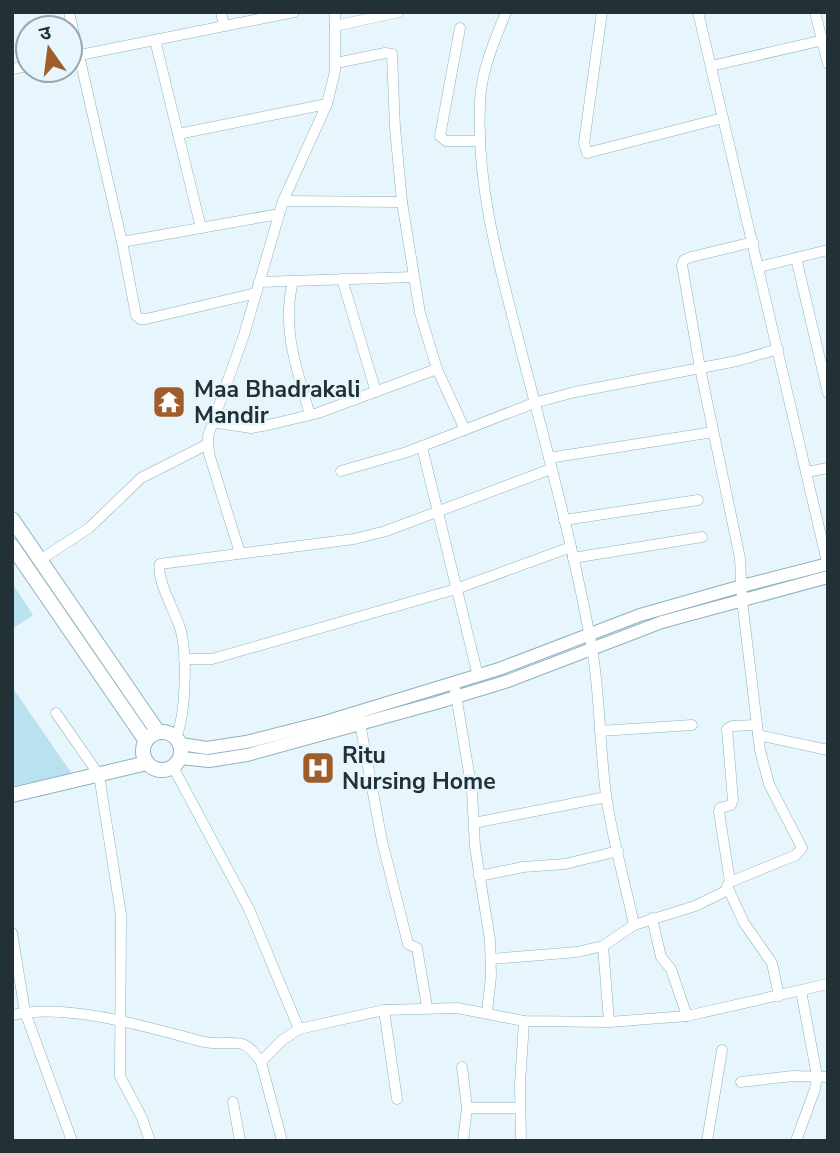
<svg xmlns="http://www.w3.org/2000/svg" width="840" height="1153" font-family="'Nunito Sans','Noto Sans Devanagari',sans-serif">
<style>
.park{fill:#b9e1ef}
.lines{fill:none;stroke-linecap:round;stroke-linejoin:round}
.minor-casing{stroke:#8cb2bf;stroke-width:11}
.tertiary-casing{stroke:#8cb2bf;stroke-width:14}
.secondary-casing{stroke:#8cb2bf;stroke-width:16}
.minor{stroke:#fff;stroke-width:10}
.tertiary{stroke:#fff;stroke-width:12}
.secondary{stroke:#fff;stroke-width:14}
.labels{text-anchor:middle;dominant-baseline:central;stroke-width:5;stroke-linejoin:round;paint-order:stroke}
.poi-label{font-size:23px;font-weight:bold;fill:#213136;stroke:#e7f6fc;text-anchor:start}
</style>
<rect width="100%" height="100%" fill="#e7f6fc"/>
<g class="park">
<path d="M12 583 33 615 12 629Z"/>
<path d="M12 687 72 774 12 786Z"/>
</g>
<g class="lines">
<defs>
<g id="minor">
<path d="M69 12 122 242 136 315 140 319H146L256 293"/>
<path d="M221 12 224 26"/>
<path d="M506 12C494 42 481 71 480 103 476 183 498 262 518 338 543 435 570 533 589 632 600 685 599 741 606 795 612 838 625 882 634 925"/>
<path d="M602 12 584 143 587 153 723 118"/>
<path d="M698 12 828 566"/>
<path d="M815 12 828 64"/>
<path d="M335 26 399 12"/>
<path d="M460 28 440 136 446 141H480"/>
<path d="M155 40 201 228"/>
<path d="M70 57 294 12"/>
<path d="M336 63 385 53 392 54 395 128 402 202 420 313 437 369 465 430"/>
<path d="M711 66 828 39"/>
<path d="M12 69 28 66"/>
<path d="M178 134 327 104"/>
<path d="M283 201 402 202"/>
<path d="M122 242 279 214"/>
<path d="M753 242 691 257 684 260 682 265 700 368 740 558 742 600 760 750 769 784 802 848 796 855 730 882 727 886 744 923 772 963 779 996"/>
<path d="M796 258 828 393"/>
<path d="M759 267 828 250"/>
<path d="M342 279 376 392"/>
<path d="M293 281C281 327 297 370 310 415"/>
<path d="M259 282 413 277"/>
<path d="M212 422 251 428 268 425 318 413 437 369"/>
<path d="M422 447 478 676"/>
<path d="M549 458 713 432"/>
<path d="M341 471 407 452 534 403 575 392 737 361 778 349"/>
<path d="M806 472 828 468"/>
<path d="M564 520 698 500"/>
<path d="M240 553 209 454 208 436 244 335 283 201 327 104 335 71V12"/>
<path d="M573 558 702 537"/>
<path d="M40 560 89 528 141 478 208 444"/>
<path d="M184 659H212L456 589 571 547"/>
<path d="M454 683 472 791 475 847 490 940 491 976 487 1012"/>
<path d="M56 713 99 775 121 915 120 1076 142 1118 150 1141"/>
<path d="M359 718 382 841 408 944 417 948 427 1007"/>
<path d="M600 731 692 725"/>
<path d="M758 735 828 750"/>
<path d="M176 737C186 715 188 649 179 625 174 610 156 579 160 564L354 539 386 531 551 469"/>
<path d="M173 767 249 909 299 1029"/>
<path d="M474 823 606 797"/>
<path d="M479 876 523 867 565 864 618 851"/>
<path d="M730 882 719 812 720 808 731 805 733 800 727 729 732 726 757 725"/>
<path d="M652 918 661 957 671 969 687 1016"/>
<path d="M12 933 25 1012 72 1141"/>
<path d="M603 946 609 1022"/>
<path d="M491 959 577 952 603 946 634 925 695 906 728 890"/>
<path d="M384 1010 397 1099"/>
<path d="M12 1015C67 1002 150 1028 204 1042 235 1047 242 1033 261 1062L281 1041 299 1029 384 1010 457 1008 524 1021 609 1022 687 1016 828 984"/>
<path d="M261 1062 282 1141"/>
<path d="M462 1067 467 1108 463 1141"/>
<path d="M741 1082 793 1076 828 1077"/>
<path d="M233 1102 240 1141"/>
<path d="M467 1108H520"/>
<path d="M521 1141 520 1084 524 1021"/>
<path d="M707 1141 722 1050"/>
<path d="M796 1141 815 1089 817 1076 801 991"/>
</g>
<g id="tertiary">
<path d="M181 744 207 748 246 742 325 722 499 669 640 615 742 586 828 564"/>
<path d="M181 758 209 761 247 755 436 703 508 681 662 622 828 577"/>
</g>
<g id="secondary">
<path d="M12 519 158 732"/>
<path d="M12 546 146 741"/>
<circle cx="162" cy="751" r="19"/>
<path d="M12 795 147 763"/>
</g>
</defs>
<use href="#minor" class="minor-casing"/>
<use href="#tertiary" class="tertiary-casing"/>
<use href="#secondary" class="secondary-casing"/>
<use href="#minor" class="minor"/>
<use href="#tertiary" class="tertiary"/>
<use href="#secondary" class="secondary"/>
</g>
<defs>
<symbol id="temple-square" viewBox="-11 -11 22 22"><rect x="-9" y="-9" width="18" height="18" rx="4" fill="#a05d2c" stroke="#e7f6fc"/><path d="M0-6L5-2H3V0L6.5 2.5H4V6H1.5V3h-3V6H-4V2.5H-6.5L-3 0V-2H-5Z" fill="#fff"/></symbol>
<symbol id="hospital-square" viewBox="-11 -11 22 22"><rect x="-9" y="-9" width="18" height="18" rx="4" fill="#a05d2c" stroke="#e7f6fc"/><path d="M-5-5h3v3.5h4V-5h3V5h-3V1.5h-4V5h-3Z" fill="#fff"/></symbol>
</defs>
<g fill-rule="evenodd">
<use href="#temple-square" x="150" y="383" width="38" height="38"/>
<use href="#hospital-square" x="299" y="749" width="38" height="38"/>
</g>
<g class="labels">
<g class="poi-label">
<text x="194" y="389">Maa Bhadrakali<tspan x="194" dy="26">Mandir</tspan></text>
<text x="342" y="755">Ritu<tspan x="342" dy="26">Nursing Home</tspan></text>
</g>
</g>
<rect width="840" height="1153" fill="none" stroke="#213136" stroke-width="28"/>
<g transform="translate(49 49) rotate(346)"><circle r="33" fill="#e7f6fc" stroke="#98a7ad" stroke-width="2"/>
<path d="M0-5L12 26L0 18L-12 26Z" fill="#a05d2c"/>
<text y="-10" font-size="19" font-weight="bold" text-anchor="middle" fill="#213136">उ</text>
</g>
</svg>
